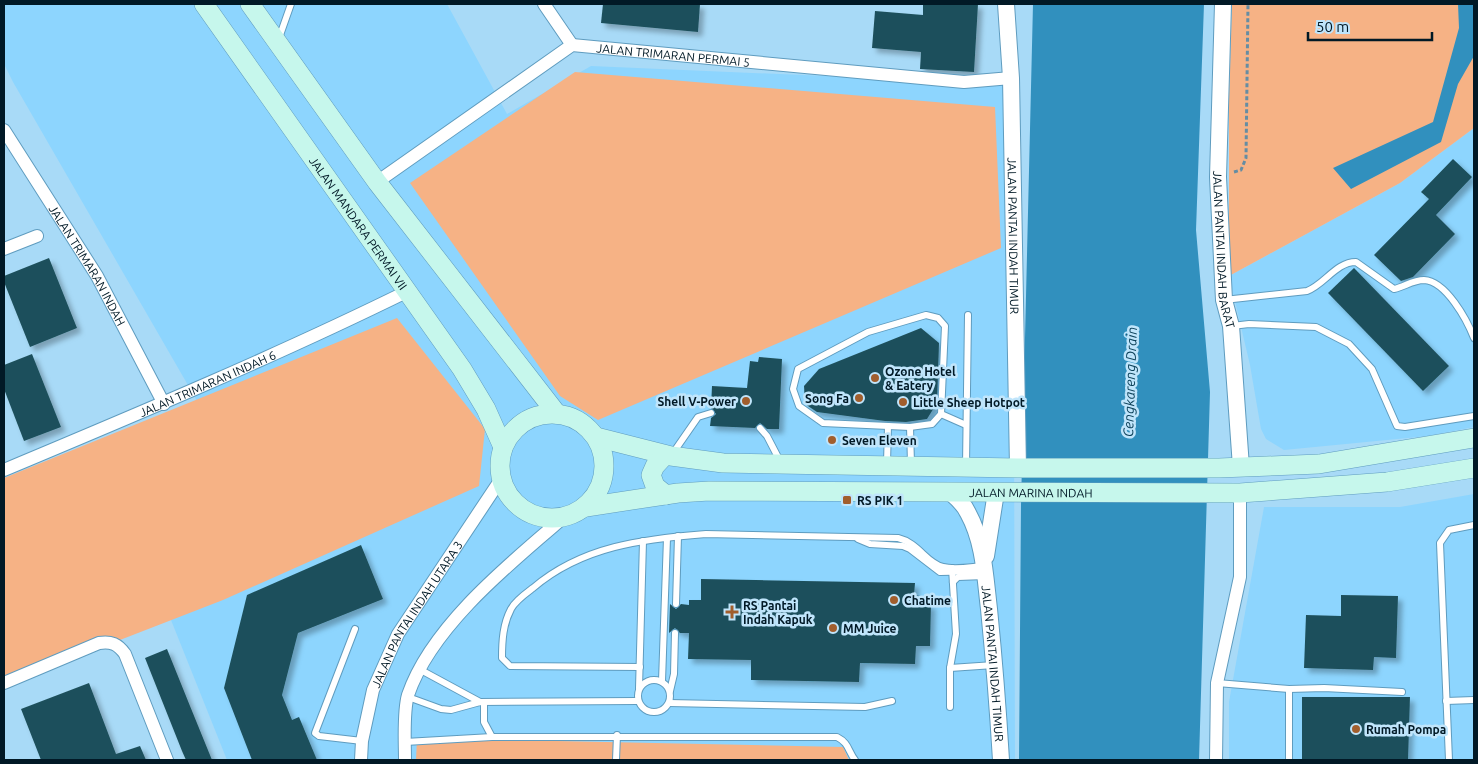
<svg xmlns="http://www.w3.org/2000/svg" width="1478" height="764" font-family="Ubuntu,sans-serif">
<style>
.built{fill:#8dd5fe}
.green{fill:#f6b285}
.water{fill:#3190be}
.building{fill:#1e505b;filter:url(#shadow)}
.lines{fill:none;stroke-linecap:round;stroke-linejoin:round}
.service-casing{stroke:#5f9cbf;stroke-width:8}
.minor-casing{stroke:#5f9cbf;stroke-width:14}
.tertiary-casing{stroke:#5f9cbf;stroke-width:18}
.secondary-casing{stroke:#5f9cbf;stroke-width:20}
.path{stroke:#658da3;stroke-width:3;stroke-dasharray:4 2.5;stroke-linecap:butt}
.service{stroke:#fff;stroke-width:6}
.minor{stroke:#fff;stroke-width:12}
.tertiary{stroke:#fff;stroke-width:16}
.secondary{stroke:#c6f7ec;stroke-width:19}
.poi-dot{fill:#a15e2d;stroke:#c0e5fb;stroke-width:2}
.labels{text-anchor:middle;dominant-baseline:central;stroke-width:5;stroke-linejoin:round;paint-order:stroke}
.street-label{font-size:12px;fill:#011926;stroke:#c0e5fb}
.poi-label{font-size:12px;font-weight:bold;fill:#011926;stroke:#c0e5fb;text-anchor:start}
.water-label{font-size:14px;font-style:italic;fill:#0c4159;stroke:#c0e5fb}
</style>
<defs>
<filter id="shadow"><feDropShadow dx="4.5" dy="4.5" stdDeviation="2.5" flood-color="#0004"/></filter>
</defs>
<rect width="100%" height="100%" fill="#a8daf7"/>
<g class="built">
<path d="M4 4H447L507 114 591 66 1013 84 1015 760H227L163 600 278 541 13 82 4 64Z"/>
<path d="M1474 128V427L1428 436 1284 450 1266 439 1261 429 1250 365 1229 276 1400 183Z"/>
<path d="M1474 494V760H1229V702L1264 507H1400Z"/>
</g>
<g class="green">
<path d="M1232 4H1474V128L1400 183 1229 276V100Z"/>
<path d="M575 72 995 107 1001 248 598 420 560 396 410 183Z"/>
<path d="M397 318 485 429 479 486 223 600 4 685V478Z"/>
<path d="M417 738 843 747 849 760H416Z"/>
</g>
<g class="water">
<path d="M1033 4H1204L1196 230 1210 392 1199 760H1019L1021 505Z"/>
<path d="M1458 4H1474V56L1458 84 1441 142 1351 189 1333 168 1433 122 1459 28Z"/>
</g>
<g class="building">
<path d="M603 4H700L698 32 601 23Z"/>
<path d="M923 4H978L974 72 920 69 921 52 872 48 875 11 923 15Z"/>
<path d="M1453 159 1472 177 1436 215 1455 234 1413 277 1401 281 1374 255 1429 199 1421 192Z"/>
<path d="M49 258 77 328 30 347 4 282V276Z"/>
<path d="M1354 268 1449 366 1423 391 1328 293Z"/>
<path d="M921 328 939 343 937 403 927 419 906 422 885 421 817 412 805 404 804 386 819 369Z"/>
<path d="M32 354 61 427 24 441 4 389V365Z"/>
<path d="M759 357 782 359 779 429H767L760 423 755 428 710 426 711 418 716 414 711 408 712 386 747 388 750 361 758 362Z"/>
<path d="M361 545 383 599 298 633 282 695 292 720 299 717 317 760H252L224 688 247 595Z"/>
<path d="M701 579 915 583 914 595 920 596V603L931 604 930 646H916L915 664 860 663 859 682 751 680V660L688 659 689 633H680L675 628 669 633 670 604 676 609 681 604 689 605V600H701Z"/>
<path d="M1341 595 1398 596 1396 658 1374 657 1373 670 1304 668 1306 615 1341 616Z"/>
<path d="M167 649 190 706 212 760H186L182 751 145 658Z"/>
<path d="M89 683 116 754 140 746 146 760H41L21 709Z"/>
<path d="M1302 697H1410L1408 760H1302Z"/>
</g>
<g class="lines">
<defs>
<g id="service">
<path d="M279 38 291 4"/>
<path d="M1224 300 1307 291C1325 284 1336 262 1356 262L1394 289C1404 287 1413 280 1424 280 1446 281 1467 320 1474 338"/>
<path d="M926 315 938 318 945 326 941 414 932 424 910 427 823 423 799 406 793 389 798 369 868 332Z"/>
<path d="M1232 326 1249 324 1316 327 1349 344 1372 369 1397 426 1405 427 1474 416"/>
<path d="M941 414 966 425"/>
<path d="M910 427 911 464"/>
<path d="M760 428 767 436 780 461"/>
<path d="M673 453 698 417 711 413"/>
<path d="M887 463 888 426"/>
<path d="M966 466 968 315"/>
<path d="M858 539 870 544 903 546 910 549 940 572 983 571"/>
<path d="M953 582 958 577 985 576"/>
<path d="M676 604 678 536"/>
<path d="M355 629 315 733 319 736 362 741"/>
<path d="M640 667 510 666 502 658C502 641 503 624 511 609 515 601 525 594 533 588 582 546 643 539 706 534L898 538C919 543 926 563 943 567 955 570 970 567 983 566"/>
<path d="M950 668 994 665"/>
<path d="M419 669 480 702"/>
<circle cx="654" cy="696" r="16"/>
<path d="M662 681 667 538"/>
<path d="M1217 683 1289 689 1324 688 1402 692"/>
<path d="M639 688 643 541"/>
<path d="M670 691 674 674 675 633"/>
<path d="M408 697 441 709 451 710 480 702 638 701"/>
<path d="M1446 701 1474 700"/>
<path d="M484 703V722L492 737H837C849 743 848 751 855 760"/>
<path d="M669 703 865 707 892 701"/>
<path d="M950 707V668L956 634 952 568"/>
<path d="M405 742 492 737"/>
<path d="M616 760 617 735"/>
<path d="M1289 760V689"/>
<path d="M1449 760 1440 543 1449 530 1474 525"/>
</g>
<g id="minor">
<path d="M544 4 572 45"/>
<path id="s1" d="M4 130 97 276 164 404"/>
<path id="s2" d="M377 182 572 45 964 82 1011 78"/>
<path d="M4 249 37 236"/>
<path id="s3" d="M4 470C140 413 276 356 408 291"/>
<path d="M4 683 99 643C111 641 118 644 125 654L167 760"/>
<path id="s4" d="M361 760 362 741 373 690 398 634 501 479"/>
<path d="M405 760C405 742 403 712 408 695 431 627 509 564 563 518"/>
<path d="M1216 760 1217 683 1240 577V493"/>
</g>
<g id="tertiary">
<path id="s5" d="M1006 4 1011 78 1018 468"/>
<path id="s6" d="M1223 4 1218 177 1224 300 1231 326 1241 467"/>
<path id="s7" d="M951 493C958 499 964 504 968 513 984 542 985 576 989 609 994 659 998 710 1001 760"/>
<path d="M986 556 996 492"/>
</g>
<g id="secondary">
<path id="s8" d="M204 4 462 369 486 409 503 447"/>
<path d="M250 4 377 182 557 414"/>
<circle cx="552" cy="466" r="52"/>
<path d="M596 437 671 456 723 463 1018 468H1219L1319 464 1474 438"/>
<path d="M665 455 655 466 651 475 655 486 666 495"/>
<path id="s9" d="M586 507 678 493 709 491 1240 493 1387 482 1474 468"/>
</g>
</defs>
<use href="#service" class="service-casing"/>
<use href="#minor" class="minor-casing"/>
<use href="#tertiary" class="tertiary-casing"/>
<use href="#secondary" class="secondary-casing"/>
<path class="path" d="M1234 172 1241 170 1246 158 1248 4"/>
<use href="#service" class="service"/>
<use href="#minor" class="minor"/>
<use href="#tertiary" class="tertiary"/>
<use href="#secondary" class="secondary"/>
</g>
<g class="poi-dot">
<circle cx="875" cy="378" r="5"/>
<circle cx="859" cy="398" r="5"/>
<circle cx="746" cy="401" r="5"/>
<circle cx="903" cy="402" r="5"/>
<circle cx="832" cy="440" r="5"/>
<rect x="842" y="495" width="10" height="10" rx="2.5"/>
<circle cx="894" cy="600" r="5"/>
<path d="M729.5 604.5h5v5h5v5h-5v5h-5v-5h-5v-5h5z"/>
<circle cx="833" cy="628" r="5"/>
<circle cx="1356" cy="729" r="5"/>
</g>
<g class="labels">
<g class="street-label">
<text stroke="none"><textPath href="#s2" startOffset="340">JALAN TRIMARAN PERMAI 5</textPath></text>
<text stroke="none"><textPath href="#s8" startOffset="268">JALAN MANDARA PERMAI VII</textPath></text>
<text stroke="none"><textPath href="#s5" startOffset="232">JALAN PANTAI INDAH TIMUR</textPath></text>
<text stroke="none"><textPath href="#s6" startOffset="246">JALAN PANTAI INDAH BARAT</textPath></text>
<text stroke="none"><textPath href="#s1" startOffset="159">JALAN TRIMARAN INDAH</textPath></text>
<text stroke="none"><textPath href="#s3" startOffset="221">JALAN TRIMARAN INDAH 6</textPath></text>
<text stroke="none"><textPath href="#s9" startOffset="446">JALAN MARINA INDAH</textPath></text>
<text stroke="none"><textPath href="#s4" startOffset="159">JALAN PANTAI INDAH UTARA 3</textPath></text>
<text stroke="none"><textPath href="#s7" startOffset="180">JALAN PANTAI INDAH TIMUR</textPath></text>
</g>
<g class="poi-label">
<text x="885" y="371">Ozone Hotel<tspan x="885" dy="14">&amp; Eatery</tspan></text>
<text x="849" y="398" text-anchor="end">Song Fa</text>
<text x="736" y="401" text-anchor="end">Shell V-Power</text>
<text x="913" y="402">Little Sheep Hotpot</text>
<text x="842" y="440">Seven Eleven</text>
<text x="857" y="500">RS PIK 1</text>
<text x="904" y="600">Chatime</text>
<text x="743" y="605">RS Pantai<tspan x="743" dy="14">Indah Kapuk</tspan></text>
<text x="843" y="628">MM Juice</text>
<text x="1366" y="729">Rumah Pompa</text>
</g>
<g class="water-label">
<text transform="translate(1130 382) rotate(-88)">Cengkareng Drain</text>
</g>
</g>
<rect width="1478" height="764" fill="none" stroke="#011926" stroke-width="10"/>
<path d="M1308 32v8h124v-8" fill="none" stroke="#011926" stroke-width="2.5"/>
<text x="1316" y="32" font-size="15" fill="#011926" stroke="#c0e5fb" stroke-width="4" paint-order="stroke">50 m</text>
</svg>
